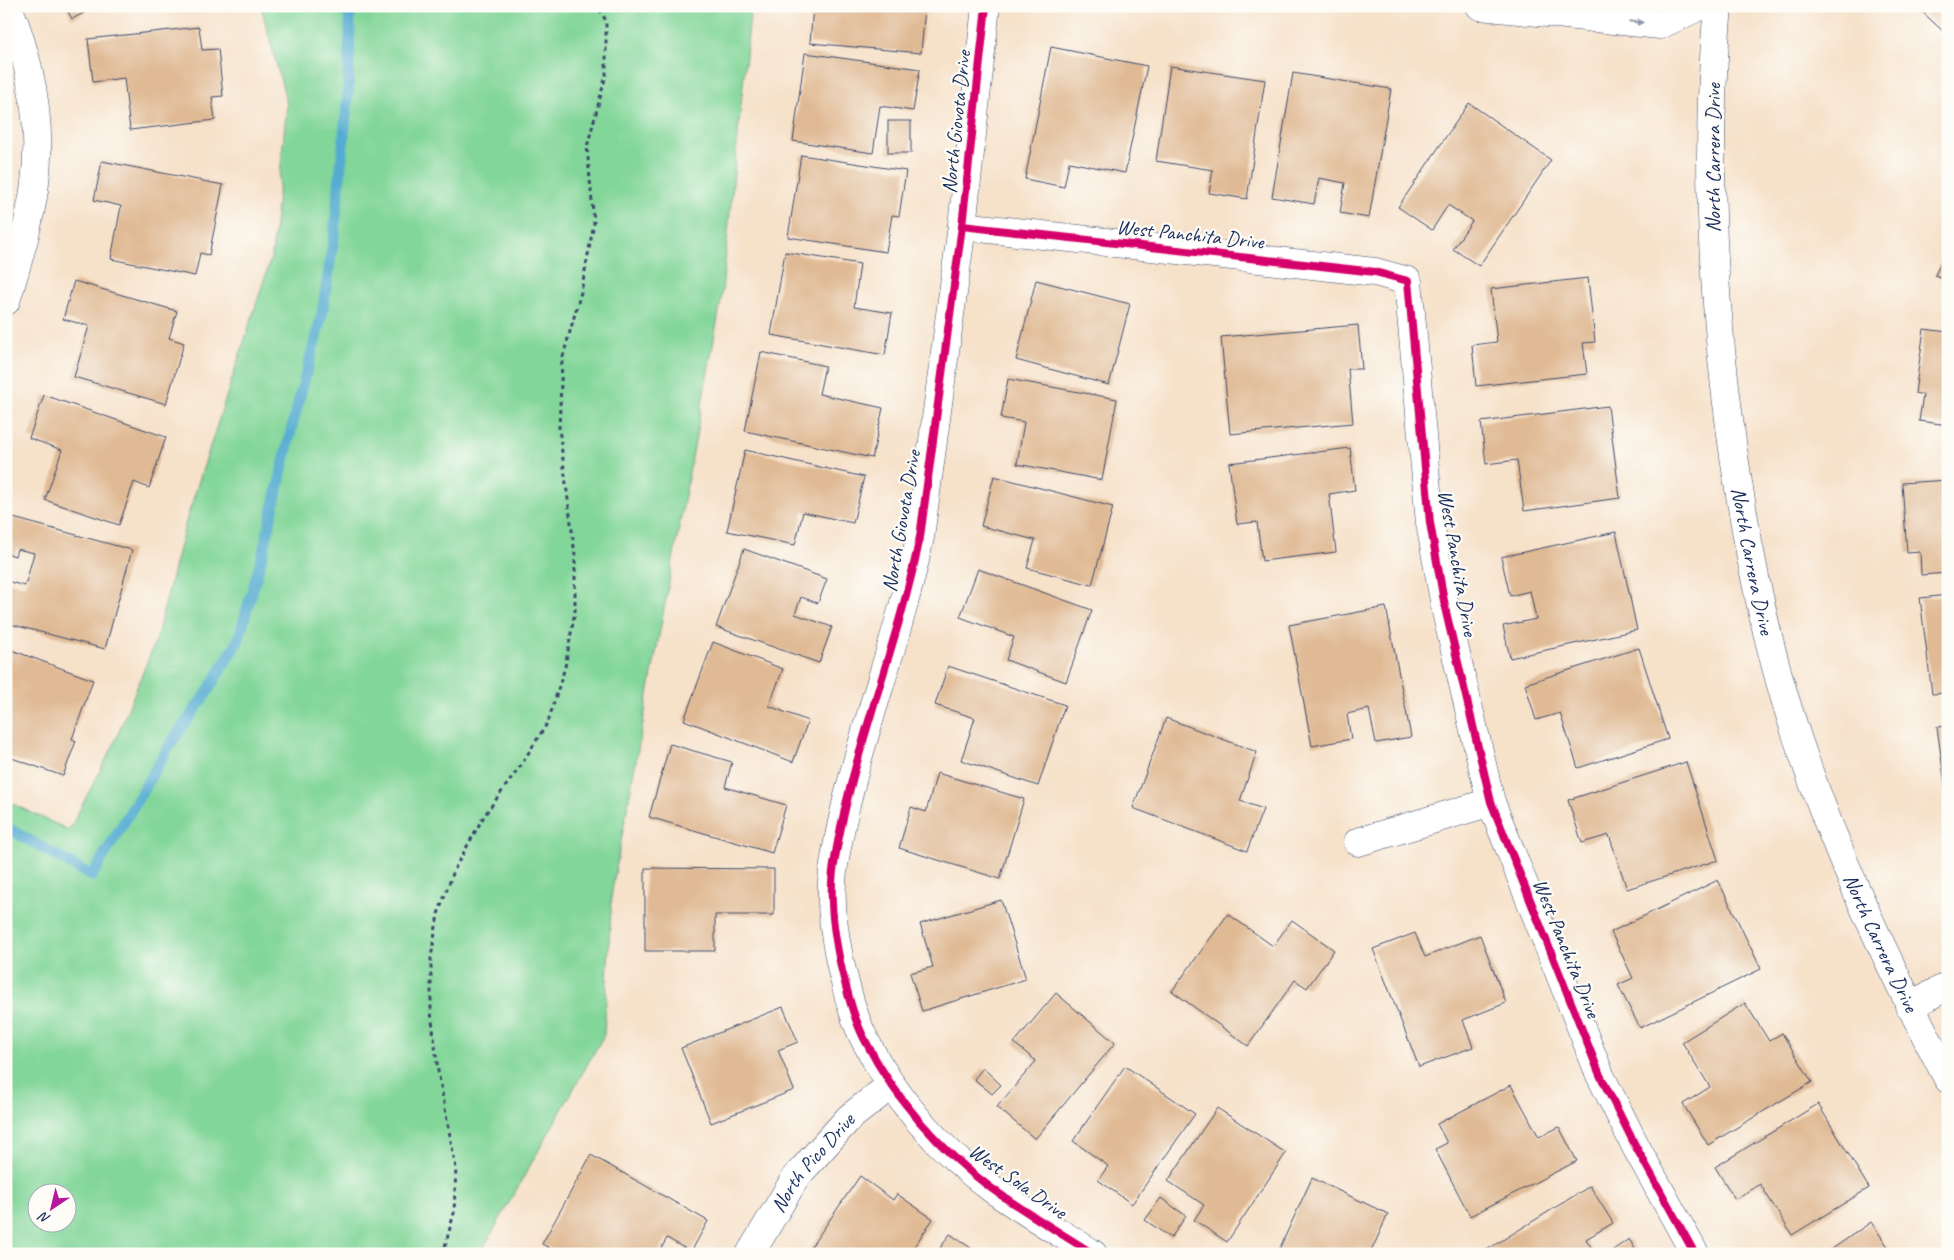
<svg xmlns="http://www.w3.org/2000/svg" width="1954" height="1260" font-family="Caveat,sans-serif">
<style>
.green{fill:#82d699;stroke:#4e827c;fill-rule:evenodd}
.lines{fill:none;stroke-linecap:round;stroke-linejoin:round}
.stream{stroke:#54acd1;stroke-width:11}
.building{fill:#e0ba94}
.minor-casing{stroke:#3c4a6e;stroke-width:29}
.path{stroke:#3c4a6e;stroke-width:3;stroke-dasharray:4 4;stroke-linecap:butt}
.minor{stroke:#fff;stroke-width:28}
.cycleway-casing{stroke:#fdfcf7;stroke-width:11}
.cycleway{stroke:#d6006c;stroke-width:8}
.oneway{fill:#8d97ae}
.labels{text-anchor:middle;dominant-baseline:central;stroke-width:4.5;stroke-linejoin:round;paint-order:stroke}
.street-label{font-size:21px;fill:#1b2f5e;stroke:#fdfcf7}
</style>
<rect width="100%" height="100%" fill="#fdfcf7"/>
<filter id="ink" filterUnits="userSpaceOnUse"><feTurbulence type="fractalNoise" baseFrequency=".02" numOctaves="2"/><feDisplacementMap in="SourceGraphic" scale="10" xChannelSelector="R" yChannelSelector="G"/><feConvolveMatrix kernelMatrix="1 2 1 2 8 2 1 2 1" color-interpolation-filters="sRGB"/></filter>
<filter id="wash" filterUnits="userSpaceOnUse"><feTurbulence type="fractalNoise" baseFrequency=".0096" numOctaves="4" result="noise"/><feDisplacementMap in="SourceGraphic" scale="20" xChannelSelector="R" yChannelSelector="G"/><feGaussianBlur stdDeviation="1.12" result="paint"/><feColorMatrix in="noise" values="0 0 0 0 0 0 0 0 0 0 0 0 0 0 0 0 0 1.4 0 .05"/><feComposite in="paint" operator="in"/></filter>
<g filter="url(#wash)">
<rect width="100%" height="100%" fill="#f6e1c9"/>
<path class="green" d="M261 6H751L721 301 612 890 604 1035 480 1254H6V801L69 830 113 746 156 640 186 521 272 255 287 104ZM38 1192H68V1222H38Z"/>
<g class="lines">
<path class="stream" d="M6 827 92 876 171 743 206 694 238 641 263 553 293 422 322 314 334 237 348 95 350 25 348 6"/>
</g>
<g id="blocks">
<g class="building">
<path d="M65 6H97L72 19Z"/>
<path d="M813 6H908L925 8 921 53 810 43Z"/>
<path d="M1916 6H1948V36Z"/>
<path d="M199 27 202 50 218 49 223 96 212 97 215 120 130 130 124 78 93 82 88 39Z"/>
<path d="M1051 47 1147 66 1125 173 1069 162 1064 187 1025 179Z"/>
<path d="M805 53 920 69 913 111 880 106 873 153 793 141Z"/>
<path d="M1170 66 1265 80 1247 199 1209 193 1213 170 1156 161Z"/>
<path d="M1293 73 1391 89 1369 218 1340 213 1345 183 1319 178 1314 204 1272 197Z"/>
<path d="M1469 103 1551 160 1479 266 1453 249 1472 221 1448 205 1432 230 1398 207Z"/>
<rect x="888" y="121" width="23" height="32"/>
<path d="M801 155 906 171 899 216 892 215 886 252 788 237Z"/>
<path d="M102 161 223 185 209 255 200 253 195 276 111 259 121 206 94 200Z"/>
<path d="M1948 246V281L1935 275Z"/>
<path d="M785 252 860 264 854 307 892 313 885 355 771 335Z"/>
<path d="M1588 278 1595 342 1583 343 1587 374 1476 386 1472 345 1497 342 1491 289Z"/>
<path d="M1036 280 1130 304 1109 385 1016 360Z"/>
<path d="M74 281 177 311 169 338 184 343 166 404 74 377 89 326 63 319Z"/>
<path d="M1358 325 1362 369H1348L1353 423 1230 434 1221 337Z"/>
<path d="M1924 329 1948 332V425L1919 421 1923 395 1915 393Z"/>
<path d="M761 352 825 366 819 394 883 408 872 458 745 431Z"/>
<path d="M1008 379 1117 399 1102 480 1017 464 1024 422 1001 418Z"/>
<path d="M44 395 166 437 149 488 134 482 119 525 45 500 62 450 29 438Z"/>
<path d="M1608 406 1620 498 1524 511 1517 460 1486 464 1481 422Z"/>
<path d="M1350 448 1355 490 1329 494 1336 552 1262 561 1257 522 1237 524 1229 463Z"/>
<path d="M745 450 864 477 853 523 803 512 795 545 727 531Z"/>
<path d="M994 476 1113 507 1092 585 1027 568 1035 540 981 526Z"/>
<path d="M1948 480V573L1921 575 1920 552 1907 553 1902 483Z"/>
<path d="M6 516 132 550 105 649 6 623V581L25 586 34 553 17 549 15 556 6 553Z"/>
<path d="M1616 532 1637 630 1510 658 1503 626 1536 619 1530 591 1510 596 1501 557Z"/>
<path d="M744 549 827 579 818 603 801 597 795 614 832 627 819 663 716 627Z"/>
<path d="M978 569 1092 610 1066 682 1006 660 1014 637 960 617Z"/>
<path d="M1948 595V693L1932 694 1920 598Z"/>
<path d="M1386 607 1411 737 1376 743 1369 709 1347 714 1351 739 1312 746 1289 625Z"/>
<path d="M713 642 783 669 769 706 808 721 793 762 684 720Z"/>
<path d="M6 648 93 680 72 739 76 741 63 776 6 756Z"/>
<path d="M1639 648 1668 739 1578 768 1560 713 1536 720 1525 684Z"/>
<path d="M948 666 1065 705 1038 786 961 760 975 718 935 705Z"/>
<path d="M1166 718 1257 752 1240 801 1263 809 1247 851 1133 808Z"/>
<path d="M1948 726V799H1947L1937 727Z"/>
<path d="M670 744 732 762 725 787 786 805 772 853 649 817Z"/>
<path d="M1686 762 1718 860 1627 889 1609 835 1582 843 1568 800Z"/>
<path d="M937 773 1024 799 1000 879 899 848 911 807 926 812Z"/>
<path d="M645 868 774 869V915H715V951H645Z"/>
<path d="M1718 880 1761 969 1640 1028 1618 985 1633 978 1611 932Z"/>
<path d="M1001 900 1026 979 922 1011 910 973 933 967 920 924Z"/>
<path d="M1228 914 1273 946 1292 920 1334 950 1307 988 1295 980 1248 1046 1172 991Z"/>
<path d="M1415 933 1425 957 1480 935 1506 1003 1463 1020 1473 1047 1419 1067 1373 949Z"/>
<path d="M1056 993 1115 1043 1035 1139 997 1107 1036 1061 1014 1043Z"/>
<path d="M1745 1003 1769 1041 1782 1033 1812 1082 1708 1145 1683 1104 1710 1087 1682 1042Z"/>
<path d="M783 1007 798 1042 778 1050 794 1090 711 1123 681 1048Z"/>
<path d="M1125 1066 1195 1114 1132 1204 1098 1180 1108 1166 1073 1141Z"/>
<path d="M983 1068 1001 1085 992 1094 974 1079Z"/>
<path d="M1511 1085 1539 1137 1559 1127 1577 1161 1470 1216 1435 1149 1447 1143 1437 1124Z"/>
<path d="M1818 1104 1869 1188 1792 1235 1760 1184 1735 1199 1715 1167Z"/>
<path d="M1217 1108 1286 1153 1227 1242 1194 1220 1204 1205 1168 1181Z"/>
<path d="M591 1155 708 1221 691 1252 667 1238 658 1254H560L542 1244Z"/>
<path d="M860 1176 893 1200 897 1194 933 1219 909 1254H806Z"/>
<path d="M1312 1178 1388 1214 1370 1254H1277Z"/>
<path d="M1590 1186 1613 1223 1586 1239 1595 1254H1480Z"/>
<path d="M1161 1198 1186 1216 1171 1238 1145 1220Z"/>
<path d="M1871 1222 1893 1254H1825Z"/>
<path d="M950 1234 980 1254H936Z"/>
<path d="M1629 1239 1638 1254H1607Z"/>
</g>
</g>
</g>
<g filter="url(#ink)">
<use href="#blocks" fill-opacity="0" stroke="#3c4a6e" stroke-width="1"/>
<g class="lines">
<defs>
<g id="minor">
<path d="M986 6 962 226 920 537C897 650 850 756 833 871 829 902 835 940 842 971 848 994 854 1020 866 1042 895 1099 940 1150 991 1188 1023 1211 1059 1232 1093 1254"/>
<path d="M1480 6 1660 25 1700 6"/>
<path id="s1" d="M1718 6C1704 151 1712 298 1732 442 1744 528 1760 615 1785 699 1825 832 1884 957 1948 1079"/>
<path d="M962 226 1375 272 1408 281 1430 523 1446 612 1491 802 1600 1075 1636 1147 1695 1254"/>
<path d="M6 301C32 215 49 159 28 68 23 48 17 25 7 6"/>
<path d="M1358 842 1491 802"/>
<path d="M1909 1006 1948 986"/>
<path id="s2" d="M750 1254 796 1177 849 1118 891 1085"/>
</g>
</defs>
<use href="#minor" class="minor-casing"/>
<path class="path" d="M443 1254 454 1213 456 1168 438 1071 431 1012V958L438 914 455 868 484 816 519 768 548 722 565 667 575 611V555L559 428 562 360 581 292 594 223 587 147 606 75V21L598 6"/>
<use href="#minor" class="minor"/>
<defs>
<g id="cycleway">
<path d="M986 6 962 226 920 537C897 650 850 756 833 871 829 902 835 940 842 971 848 994 854 1020 866 1042 895 1099 940 1150 991 1188 1023 1211 1059 1232 1093 1254"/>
<path d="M962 226 1375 272 1408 281 1430 523 1446 612 1491 802 1600 1075 1636 1147 1695 1254"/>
</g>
</defs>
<use href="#cycleway" class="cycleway-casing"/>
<use href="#cycleway" class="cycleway"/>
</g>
<defs><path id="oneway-solid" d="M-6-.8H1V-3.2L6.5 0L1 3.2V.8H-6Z" transform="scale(1.25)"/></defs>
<use class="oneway" href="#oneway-solid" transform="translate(1636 22) rotate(6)"/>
</g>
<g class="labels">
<g class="street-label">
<text transform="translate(956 122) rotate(-84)">North Giovota Drive</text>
<text transform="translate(1713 158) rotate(-90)">North Carrera Drive</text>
<text transform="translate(1190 234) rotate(6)">West Panchita Drive</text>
<text transform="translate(901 521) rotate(-80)">North Giovota Drive</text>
<text stroke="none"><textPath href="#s1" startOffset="558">North Carrera Drive</textPath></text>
<text transform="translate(1458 563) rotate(80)">West Panchita Drive</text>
<text stroke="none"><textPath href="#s1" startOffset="962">North Carrera Drive</textPath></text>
<text transform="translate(1567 948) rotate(68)">West Panchita Drive</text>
<text stroke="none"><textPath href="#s2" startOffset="111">North Pico Drive</textPath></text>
<text transform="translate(1018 1181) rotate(35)">West Sola Drive</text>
</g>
</g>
<rect width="1954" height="1260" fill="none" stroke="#fdfcf7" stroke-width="25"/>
<g transform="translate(52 1208) rotate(215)"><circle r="24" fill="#fdfcf7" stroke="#a3aaba"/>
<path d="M0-4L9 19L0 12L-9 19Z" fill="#b5179e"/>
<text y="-8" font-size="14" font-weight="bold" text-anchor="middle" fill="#1b2f5e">N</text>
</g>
</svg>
